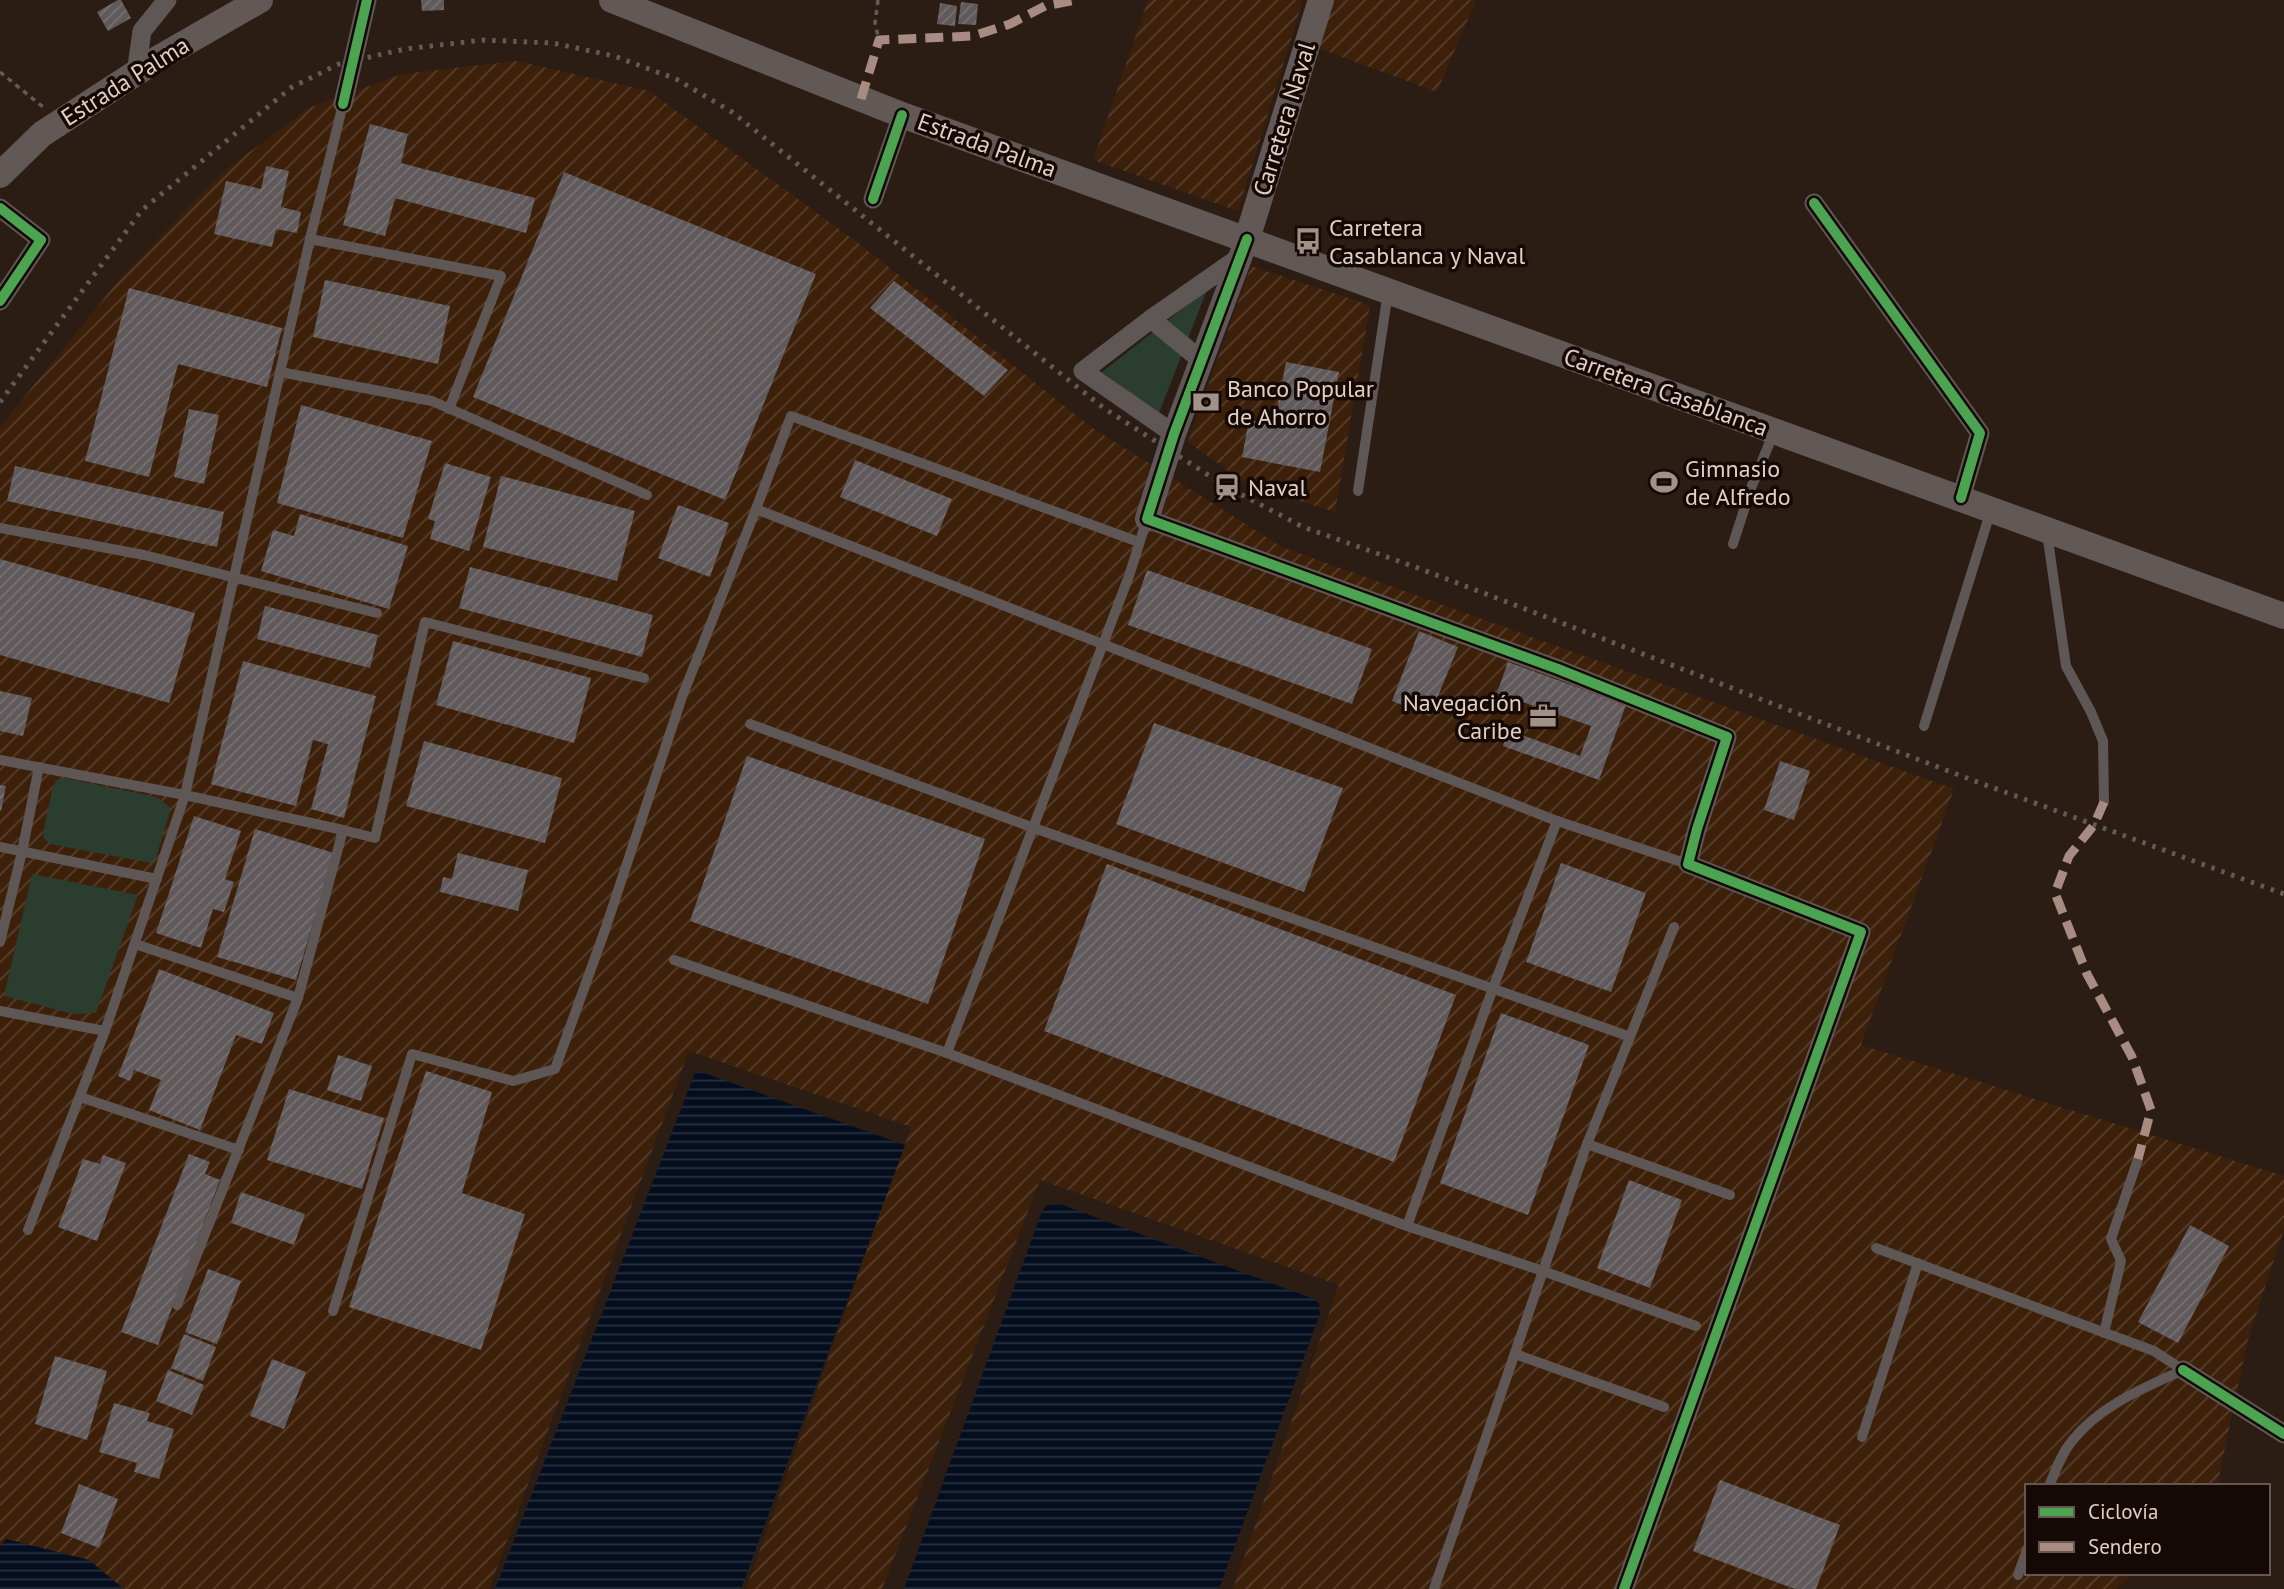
<svg xmlns="http://www.w3.org/2000/svg" width="2284" height="1589" font-family="'PT Sans',sans-serif">
<style>
.industrial{fill:url(#industrial-furrows)}
.green{fill:#2a3d2f}
.water{fill:url(#water-rules)}
.building{fill:url(#building-hatch)}
.lines{fill:none;stroke-linecap:round;stroke-linejoin:round}
.path{stroke:#625b58;stroke-width:3.5;stroke-dasharray:5 5;stroke-linecap:butt}
.service{stroke:#5e5755;stroke-width:10}
.minor{stroke:#5e5755;stroke-width:19}
.tertiary{stroke:#5e5755;stroke-width:24}
.secondary{stroke:#625855;stroke-width:26}
.rail{stroke:#635955;stroke-width:5;stroke-dasharray:3.5 7;stroke-linecap:butt}
.quiet{stroke:#a88b81;stroke-width:9;stroke-dasharray:18 9;stroke-linecap:butt}
.cycleway-casing{stroke:#140904;stroke-width:15}
.cycleway{stroke:#4ca352;stroke-width:10}
.labels{text-anchor:middle;dominant-baseline:central;stroke-width:7;stroke-linejoin:round;paint-order:stroke}
.street-label{font-size:24px;fill:#e1cfc5;stroke:#140904}
.poi-label{font-size:24px;fill:#e1cfc5;stroke:#140904;text-anchor:start}
</style>
<defs>
<pattern id="industrial-furrows" width="10" height="10" patternUnits="userSpaceOnUse" patternTransform="scale(1.75)"><rect width="10" height="10" fill="#3c200a"/><path d="M-1 1l2-2M0 10L10 0M9 11l2-2" fill="none" stroke="#583f2c"/></pattern>
<pattern id="water-rules" width="6" height="5" patternUnits="userSpaceOnUse" patternTransform="scale(1.75)"><rect width="6" height="5" fill="#050e1e"/><path d="M0 2.5h6" fill="none" stroke="#29303d"/></pattern>
<pattern id="building-hatch" width="6" height="6" patternUnits="userSpaceOnUse" patternTransform="scale(1.75)"><rect width="6" height="6" fill="#615a5c"/><path d="M-1 1l2-2M0 6l6-6M5 7l2-2" fill="none" stroke="#777172"/></pattern>
</defs>
<rect width="100%" height="100%" fill="#2b1d14"/>
<g class="industrial">
<path d="M1148 0H1303L1238 211 1093 160Z"/>
<path d="M1331 0H1476L1437 92 1315 47Z"/>
<path d="M517 61 649 91 857 242 1091 427 1282 547 1954 789 1861 1045 2284 1176V1229L2247 1343 2217 1486H2027V1573H2134L2116 1589H1233L1339 1285 1040 1180 882 1589H746L911 1127 689 1051 489 1589H124L88 1560 6 1539 0 1546V427L123 275 224 171 309 108 402 74Z"/>
<path d="M1251 266 1370 305 1335 512 1250 486 1188 442Z"/>
</g>
<g class="green">
<path d="M1207 290 1159 413 1102 372Z"/>
<path d="M65 778 157 797 171 808 156 858 151 863 50 844 44 839 43 833 53 786 57 780Z"/>
<path d="M32 874 138 895 96 1013 73 1014 4 996Z"/>
</g>
<g class="water">
<path d="M696 1070 905 1145 741 1589H495Z"/>
<path d="M1060 1204 1314 1299 1319 1304 1320 1314 1219 1589H904L1042 1211 1047 1205Z"/>
<path d="M6 1539 89 1560 124 1589H0V1546Z"/>
</g>
<g class="building">
<path d="M118 0H121L131 18 108 31 97 12Z"/>
<path d="M421 0H444V10L422 11Z"/>
<path d="M961 2 978 4 976 25 958 24Z"/>
<path d="M940 3 957 6 955 26 937 24Z"/>
<path d="M370 124 408 134 401 163 535 198 526 233 395 198 385 236 343 225Z"/>
<path d="M266 166 289 171 281 207 301 212 297 233 276 229 272 247 214 234 226 181 261 189Z"/>
<path d="M564 172 816 274 725 500 473 397Z"/>
<path d="M325 280 450 306 438 364 313 337Z"/>
<path d="M894 281 1008 370 984 396 870 308Z"/>
<path d="M129 288 282 328 267 387 178 364 149 477 85 461Z"/>
<path d="M1286 362 1339 372 1320 472 1242 457 1249 420 1274 425Z"/>
<path d="M301 405 432 441 403 538 277 503Z"/>
<path d="M189 409 219 415 204 484 174 477Z"/>
<path d="M855 460 952 499 937 536 840 497Z"/>
<path d="M445 463 491 477 469 551 430 539 435 521 428 519Z"/>
<path d="M15 466 224 512 217 547 7 501Z"/>
<path d="M501 476 635 511 617 581 483 547Z"/>
<path d="M678 505 729 523 710 577 658 558Z"/>
<path d="M300 514 408 546 389 609 261 571 273 530 294 536Z"/>
<path d="M0 559 195 613 169 703 0 655Z"/>
<path d="M470 567 653 615 642 657 459 608Z"/>
<path d="M1147 570 1372 649 1352 704 1128 625Z"/>
<path d="M265 606 378 635 370 668 257 639Z"/>
<path d="M1419 631 1458 647 1430 716 1392 701Z"/>
<path d="M453 641 591 678 574 743 436 705Z"/>
<path d="M243 661 376 696 344 818 311 809 328 744 313 740 296 806 211 784Z"/>
<path d="M1508 662 1626 705 1599 780 1503 746 1508 730 1580 756 1591 726 1497 693Z"/>
<path d="M0 691 32 698 23 736 0 731Z"/>
<path d="M1154 723 1343 788 1304 892 1116 824Z"/>
<path d="M424 741 562 778 545 843 406 806Z"/>
<path d="M747 756 985 839 928 1004 690 921Z"/>
<path d="M1780 761 1810 771 1794 820 1764 810Z"/>
<path d="M0 785 6 786 1 811H0Z"/>
<path d="M194 816 241 831 225 879 234 882 224 912 213 909 201 948 156 933Z"/>
<path d="M255 829 334 853 296 980 217 957Z"/>
<path d="M458 853 528 870 518 911 440 892 443 877 452 879Z"/>
<path d="M1561 863 1646 893 1611 992 1526 962Z"/>
<path d="M1107 864 1456 995 1394 1162 1044 1031Z"/>
<path d="M159 969 274 1013 262 1044 236 1035 200 1130 149 1110 161 1080 134 1070 130 1081 118 1076Z"/>
<path d="M1501 1013 1589 1045 1528 1215 1440 1183Z"/>
<path d="M338 1055 372 1066 361 1101 327 1090Z"/>
<path d="M426 1071 492 1092 462 1193 525 1214 481 1350 349 1307Z"/>
<path d="M289 1089 384 1118 362 1189 267 1160Z"/>
<path d="M189 1154 210 1162 205 1174 220 1180 158 1345 121 1332Z"/>
<path d="M103 1155 126 1163 97 1241 58 1227 83 1159 100 1164Z"/>
<path d="M1629 1180 1682 1200 1650 1288 1597 1268Z"/>
<path d="M241 1192 305 1214 294 1245 231 1223Z"/>
<path d="M2190 1225 2229 1246 2178 1343 2138 1322Z"/>
<path d="M208 1269 241 1281 217 1344 185 1332Z"/>
<path d="M184 1334 216 1347 203 1381 171 1368Z"/>
<path d="M55 1356 107 1371 87 1440 35 1424Z"/>
<path d="M272 1359 306 1372 284 1429 250 1416Z"/>
<path d="M168 1370 204 1385 192 1415 156 1401Z"/>
<path d="M114 1403 150 1413 147 1421 174 1429 159 1479 134 1472 137 1463 99 1452Z"/>
<path d="M1720 1480 1840 1525 1816 1589H1795L1693 1551Z"/>
<path d="M79 1484 118 1499 99 1548 61 1533Z"/>
</g>
<g class="lines">
<g class="path">
<path d="M878 0 875 23 879 40"/>
<path d="M0 72 43 107"/>
</g>
<g class="service">
<path d="M310 239 501 276 449 409"/>
<path d="M280 372 432 401 647 495"/>
<path d="M1358 491 1388 292"/>
<path d="M756 509 791 416 1139 542"/>
<path d="M0 528 144 555 377 613"/>
<path d="M2047 533 2066 666 2091 712 2103 741 2104 802"/>
<path d="M1733 544 1751 488 1774 432"/>
<path d="M750 724 1034 828 1628 1036"/>
<path d="M1924 726 1991 510"/>
<path d="M0 760 185 795 343 830 298 998"/>
<path d="M343 830 375 838 425 622 644 678"/>
<path d="M0 847 157 879"/>
<path d="M1674 927 1587 1144 1730 1195"/>
<path d="M0 942 22 852 39 767"/>
<path d="M135 944 298 998 177 1305"/>
<path d="M674 960 947 1053 1407 1226 1543 1271 1587 1144"/>
<path d="M0 1011 105 1031"/>
<path d="M947 1053 1129 576 1147 519"/>
<path d="M80 1097 239 1150"/>
<path d="M1407 1226 1493 988 1557 821"/>
<path d="M28 1230 105 1031 185 795 310 239 343 104"/>
<path d="M1876 1248 2154 1351 2183 1370"/>
<path d="M333 1311 412 1054 513 1081 555 1069 605 930 682 697 756 509 1557 821 1688 864"/>
<path d="M2104 1333 2121 1261 2111 1239 2138 1159"/>
<path d="M1515 1354 1664 1407"/>
<path d="M1862 1437 1918 1263"/>
<path d="M2049 1486C2056 1470 2061 1454 2072 1441 2099 1406 2144 1388 2183 1370"/>
<path d="M2018 1575 2027 1550"/>
<path d="M1434 1589 1543 1271 1696 1326"/>
</g>
<g class="minor">
<path d="M136 73 142 31 167 0"/>
<path d="M343 104 367 0"/>
<path d="M873 199 902 115"/>
<path d="M1814 203 1980 433 1961 498"/>
<path d="M0 208 41 240 0 301"/>
<path d="M1151 319 1202 361"/>
<path d="M1174 434 1083 371 1151 319 1240 257"/>
<path d="M1147 519 1558 669 1727 737 1697 829 1688 864 1861 932 1624 1589"/>
<path d="M2183 1370 2284 1434"/>
</g>
<path class="tertiary" d="M1147 519 1174 434 1247 239"/>
<g class="secondary">
<path d="M612 0 902 115 2284 616"/>
<path d="M0 175 42 134 159 58 260 0"/>
<path d="M1247 239 1321 0"/>
</g>
<path class="rail" d="M0 402 142 210 292 87 339 64 405 49 483 40 553 43 614 56 676 79 732 112 1105 409 1227 487 1303 527 1418 568 1972 780 2284 894"/>
<g class="quiet">
<path d="M861 99 879 40 973 36 1010 24 1045 6 1076 0"/>
<path d="M2104 802 2094 825 2069 856 2055 893 2087 974 2132 1057 2151 1110 2138 1159"/>
</g>
<defs>
<g id="cycleway">
<path d="M343 104 367 0"/>
<path d="M873 199 902 115"/>
<path d="M1814 203 1980 433 1961 498"/>
<path d="M0 208 41 240 0 301"/>
<path d="M1247 239 1174 434 1147 519 1558 669 1727 737 1697 829 1688 864 1861 932 1624 1589"/>
<path d="M2183 1370 2284 1434"/>
</g>
</defs>
<use href="#cycleway" class="cycleway-casing"/>
<use href="#cycleway" class="cycleway"/>
</g>
<defs>
<symbol id="bus-bare" viewBox="-9 -9 18 18"><path d="M-5-6H5V4H4V6H2V4H-2V6H-4V4H-5ZM-3.5-4V0h7V-4ZM-3.5 1.2v1.5H-2V1.2ZM2 1.2v1.5H3.5V1.2Z" fill="#a19187" stroke="#140904" stroke-width="2.5" paint-order="stroke"/></symbol>
<symbol id="bank-bare" viewBox="-9 -9 18 18"><path d="M-6-4H6V4H-6ZM0-2.3a2.3 2.3 0 1 0 0 4.6a2.3 2.3 0 1 0 0-4.6Z" fill="#a19187" stroke="#140904" stroke-width="2.5" paint-order="stroke"/></symbol>
<symbol id="stadium-bare" viewBox="-9 -9 18 18"><path d="M0-5a6.5 5 0 1 0 0 10a6.5 5 0 1 0 0-10ZM-3.5-1.8h7v3.6h-7Z" fill="#a19187" stroke="#140904" stroke-width="2.5" paint-order="stroke"/></symbol>
<symbol id="station-bare" viewBox="-9 -9 18 18"><path d="M-3-6H3Q5-6 5-4V2Q5 4 3 4L4.5 6H3L1.5 4h-3L-3 6H-4.5L-3 4Q-5 4-5 2V-4Q-5-6-3-6ZM-3.5-4v3h7v-3ZM-3.5 1v1.5H-2V1ZM2 1v1.5H3.5V1Z" fill="#a19187" stroke="#140904" stroke-width="2.5" paint-order="stroke"/></symbol>
<symbol id="office-bare" viewBox="-9 -9 18 18"><path d="M-6-3h4V-5.5h4V-3h4V5H-6ZM-1-4.5V-3h2v-1.5ZM-6 0V1H6V0Z" fill="#a19187" stroke="#140904" stroke-width="2.5" paint-order="stroke"/></symbol>
</defs>
<g fill-rule="evenodd">
<use href="#bus-bare" x="1289" y="222" width="38" height="38"/>
<use href="#bank-bare" x="1187" y="383" width="38" height="38"/>
<use href="#stadium-bare" x="1645" y="463" width="38" height="38"/>
<use href="#station-bare" x="1208" y="468" width="38" height="38"/>
<use href="#office-bare" x="1524" y="697" width="38" height="38"/>
</g>
<g class="labels">
<g class="street-label">
<text transform="translate(125 81) rotate(-32)">Estrada Palma</text>
<text transform="translate(1284 119) rotate(-73)">Carretera Naval</text>
<text transform="translate(987 145) rotate(20)">Estrada Palma</text>
<text transform="translate(1666 392) rotate(20)">Carretera Casablanca</text>
</g>
<g class="poi-label">
<text x="1329" y="227">Carretera<tspan x="1329" dy="28">Casablanca y Naval</tspan></text>
<text x="1227" y="388">Banco Popular<tspan x="1227" dy="28">de Ahorro</tspan></text>
<text x="1685" y="468">Gimnasio<tspan x="1685" dy="28">de Alfredo</tspan></text>
<text x="1248" y="487">Naval</text>
<text x="1522" y="702" text-anchor="end">Navegación<tspan x="1522" dy="28">Caribe</tspan></text>
</g>
</g>
<rect x="2025" y="1484" width="245" height="91" fill="#140904" stroke="#665851" stroke-width="2"/>
<rect x="2039" y="1507" width="35" height="10" fill="#4ca352" stroke="#665851" stroke-width="2"/>
<text x="2088" y="1519" font-size="21" fill="#e1cfc5">Ciclovía</text>
<rect x="2039" y="1542" width="35" height="10" fill="#a88b81" stroke="#665851" stroke-width="2"/>
<text x="2088" y="1554" font-size="21" fill="#e1cfc5">Sendero</text>
</svg>
